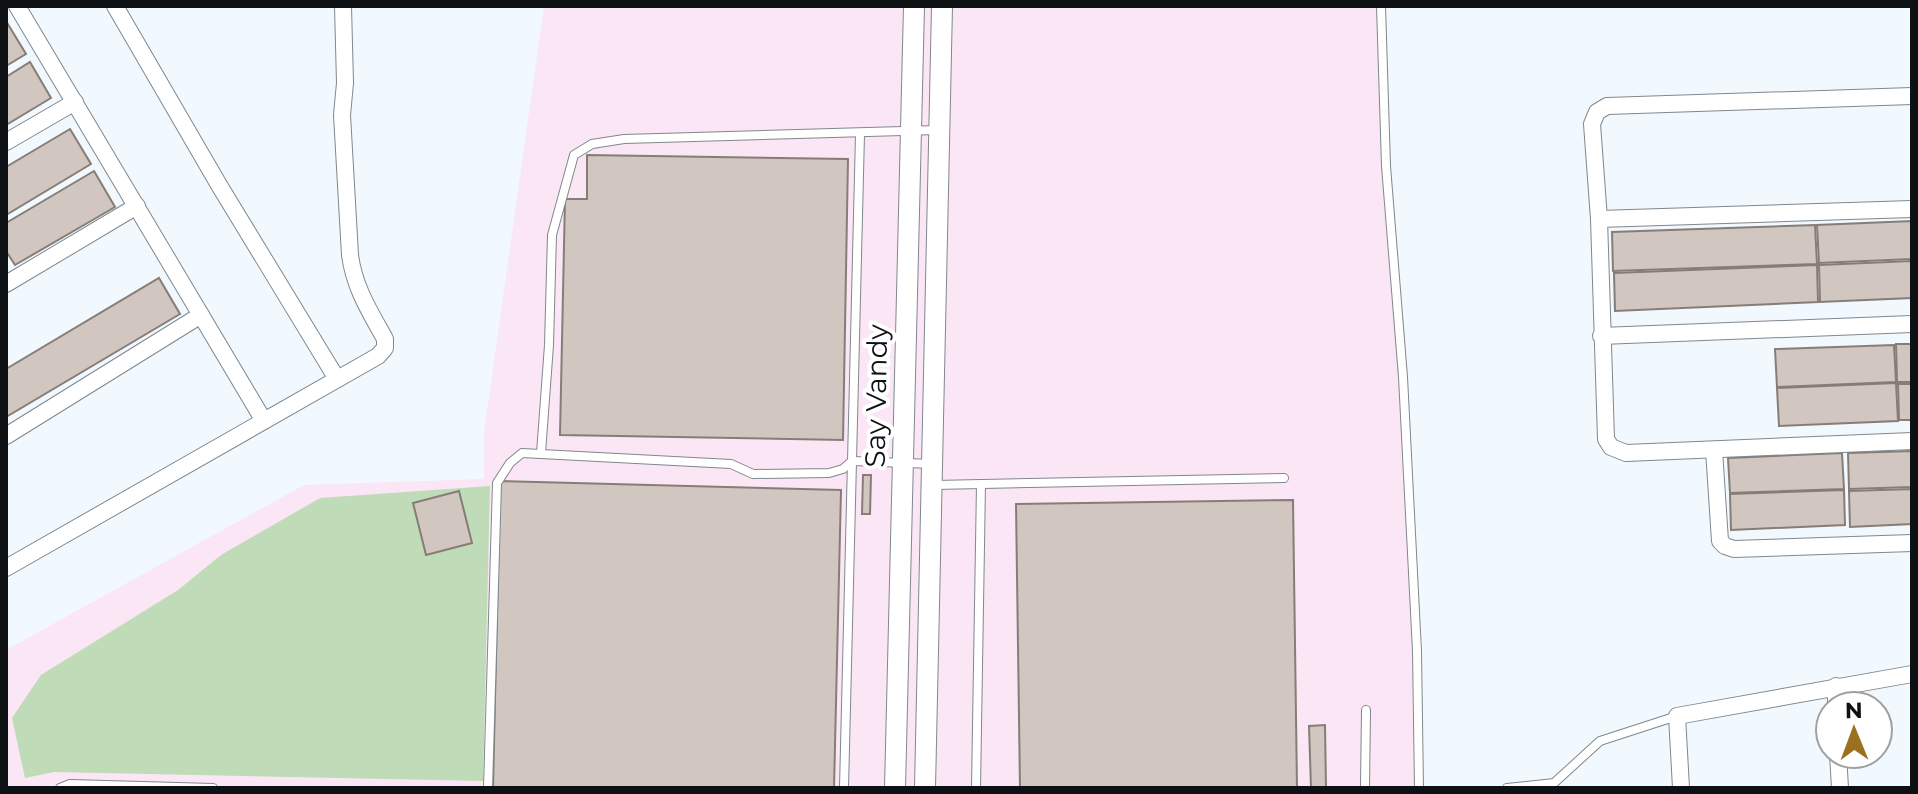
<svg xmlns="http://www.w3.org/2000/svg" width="1918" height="794" font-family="Montserrat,sans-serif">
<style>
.industrial{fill:#fbe6f5}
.green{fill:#c0dbb7}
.building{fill:#d1c7c0;stroke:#867d76;stroke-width:2}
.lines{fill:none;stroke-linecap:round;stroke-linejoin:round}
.service-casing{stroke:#7f888f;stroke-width:10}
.minor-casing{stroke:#7f888f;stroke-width:18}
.tertiary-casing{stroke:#7f888f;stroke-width:22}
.service{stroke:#fff;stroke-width:8}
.minor{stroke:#fff;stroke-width:16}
.tertiary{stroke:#fff;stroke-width:20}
.labels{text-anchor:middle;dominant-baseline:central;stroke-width:8;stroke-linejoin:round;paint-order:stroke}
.street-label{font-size:28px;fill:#0e1114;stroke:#fff}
</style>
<rect width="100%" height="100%" fill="#f1f8fe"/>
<path class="industrial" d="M544 6H1379L1423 788H6V650L304 485 484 479V432Z"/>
<path class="green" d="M490 486 483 781 54 772 25 778 12 718 41 675 178 590 221 555 320 498Z"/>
<g class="building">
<path d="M6 21 26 54 6 66Z"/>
<path d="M30 62 51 98 6 125V77Z"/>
<path d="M70 129 91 164 6 215V167Z"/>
<path d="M587 155 848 159 843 440 560 435 565 199H587Z"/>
<path d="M94 171 115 207 15 265 6 251V223Z"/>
<path d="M1912 221V259L1819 263 1817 225Z"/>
<path d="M1815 225 1817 264 1613 271 1612 232Z"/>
<path d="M1912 261V298L1820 302 1819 265Z"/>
<path d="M1817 265 1818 302 1615 311 1614 273Z"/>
<path d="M159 278 180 314 6 417V369Z"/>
<path d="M1896 344H1912V382H1897Z"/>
<path d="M1894 345 1896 382 1777 387 1775 349Z"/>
<path d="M1896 383 1898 421 1779 426 1777 388Z"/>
<path d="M1898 384H1912V420H1899Z"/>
<path d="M1912 451V487L1849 489 1848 453Z"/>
<path d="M1842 453 1844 489 1730 493 1728 458Z"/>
<path d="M863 475H871L870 514H862Z"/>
<path d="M500 481 841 490 834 788H493Z"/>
<path d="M1912 489V524L1850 527 1849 491Z"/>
<path d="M1844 490 1845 525 1731 530 1730 494Z"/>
<path d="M459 491 472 543 426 555 413 503Z"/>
<path d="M1293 500 1297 788H1020L1016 504Z"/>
<path d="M1325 725 1326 788H1311L1309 726Z"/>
</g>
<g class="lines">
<defs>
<g id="service">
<path d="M1381 6 1386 166 1403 377 1417 651 1419 788"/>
<path d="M541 453 549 345 552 235 574 155 592 144 624 139 938 130"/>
<path d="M934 485 1284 478"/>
<path d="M60 788 70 784 213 788"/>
<path d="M488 788 497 483 510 463 522 453 731 464 753 474 829 473 843 469 852 461 933 464"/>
<path d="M844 788 860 134"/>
<path d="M976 788 981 484"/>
<path d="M1365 788 1366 710"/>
<path d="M1507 788 1554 783 1600 741 1677 716"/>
</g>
<g id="minor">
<path d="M17 6 264 421"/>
<path d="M115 6 219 185 337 379"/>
<path d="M1912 96 1607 106 1597 112 1592 124 1599 219 1606 439 1611 447 1626 453 1912 441"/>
<path d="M6 142 75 102"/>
<path d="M1599 219 1912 209"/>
<path d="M6 284 137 206"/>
<path d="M1601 336 1912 324"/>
<path d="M6 436 201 315"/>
<path d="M1714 450 1720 541 1725 546 1734 549 1912 543"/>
<path d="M6 568 378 356 385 348V339C370 312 354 287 350 255L342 115 345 83 343 6"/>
<path d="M1836 686V706"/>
<path d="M1838 754 1840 788"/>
<path d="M1681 788 1677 716 1912 674"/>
</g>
<g id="tertiary">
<path d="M895 788 914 6"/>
<path d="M925 788 942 6"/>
</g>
</defs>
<use href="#service" class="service-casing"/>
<use href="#minor" class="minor-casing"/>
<use href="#tertiary" class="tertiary-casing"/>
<use href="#service" class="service"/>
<use href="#minor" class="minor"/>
<use href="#tertiary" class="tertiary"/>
</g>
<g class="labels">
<g class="street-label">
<text transform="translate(876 396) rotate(-89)">Say Vandy</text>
</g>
</g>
<rect width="1918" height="794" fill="none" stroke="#0e1114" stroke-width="16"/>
<g transform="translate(1854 730) rotate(359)"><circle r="38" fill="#ffffff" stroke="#9fa0a1" stroke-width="2"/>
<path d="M0-6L14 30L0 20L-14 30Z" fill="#9a721f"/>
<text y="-12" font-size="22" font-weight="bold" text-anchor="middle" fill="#0e1114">N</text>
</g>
</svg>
